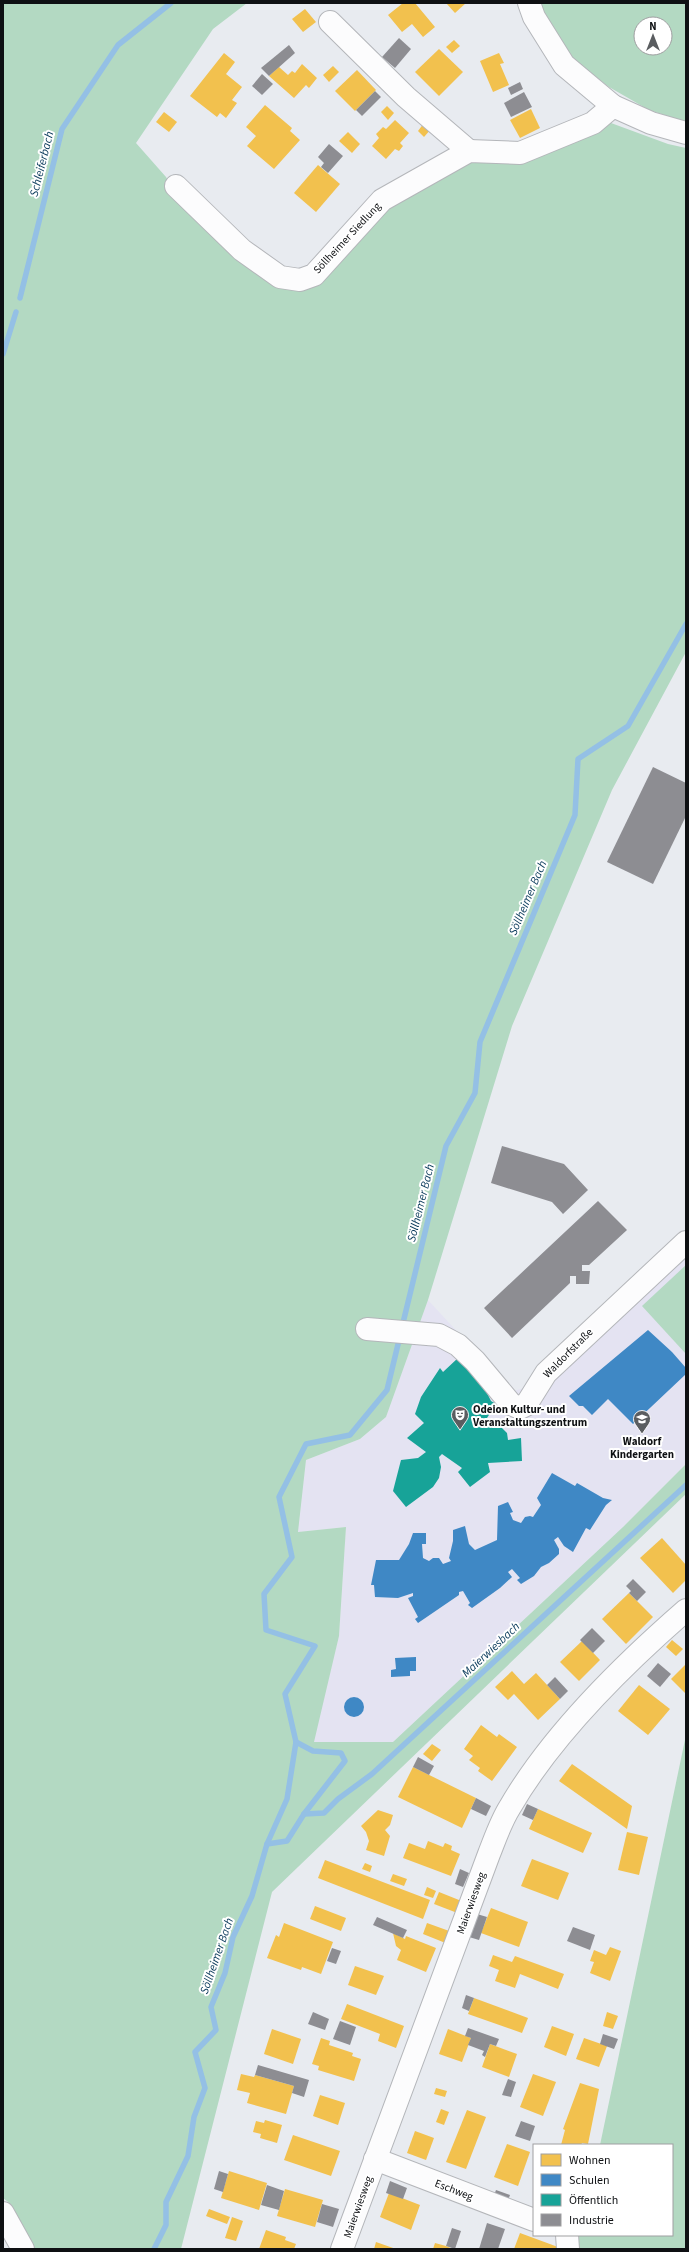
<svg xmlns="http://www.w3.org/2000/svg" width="689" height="2252" font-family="'Source Sans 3',sans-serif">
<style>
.education{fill:#e4e3f2}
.green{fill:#b3d9c2;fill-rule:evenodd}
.homes{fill:#f2c14e}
.schools{fill:#3f88c5}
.public{fill:#17a398}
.industry{fill:#8d8d92}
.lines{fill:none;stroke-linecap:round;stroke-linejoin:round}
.stream{stroke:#94c0e5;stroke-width:5.5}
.minor-casing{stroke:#b4b6ba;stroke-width:24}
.minor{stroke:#fcfcfd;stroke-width:22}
.labels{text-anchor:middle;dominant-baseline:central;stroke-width:4;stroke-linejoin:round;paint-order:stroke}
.street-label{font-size:11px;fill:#0e1013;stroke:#fff}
.poi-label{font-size:11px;font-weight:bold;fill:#0e1013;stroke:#fff;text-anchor:start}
.water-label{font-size:12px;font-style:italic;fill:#08395a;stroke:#fff}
</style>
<rect width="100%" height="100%" fill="#e8ebf0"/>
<path class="education" d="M686 1252V1464L623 1527 393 1742H313L339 1636 346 1527 298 1532 306 1460 360 1439 386 1417 428 1300 512 1391 544 1384Z"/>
<g class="green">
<path d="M3 3H247L213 29 136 143 166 177 176 195 301 285 369 219 472 156 519 157 611 123 668 144 686 148V652L612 790 512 1026 428 1300 386 1417 360 1439 306 1460 298 1532 346 1527 339 1636 314 1742H393L623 1527 686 1464V1494L272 1892 181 2249H31L8 2202 3 2198Z"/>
<path d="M539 3H686V122L649 110 609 87 573 59 552 28ZM641 24H665V48H641Z"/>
<path d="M686 1265V1354L642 1306Z"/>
<path d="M686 1735V2249H578L577 2235H672V2145H600Z"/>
</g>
<g class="homes">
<path d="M403 3H415L435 27 423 37 412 24 402 32 388 15Z"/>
<path d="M446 3H466L455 13Z"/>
<path d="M305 9 316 22 303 32 292 19Z"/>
<path d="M454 40 460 46 452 53 446 47Z"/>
<path d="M439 49 463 72 439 96 415 72Z"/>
<path d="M224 53 235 62 226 74 242 87 232 100 237 103 226 118 220 113 217 117 190 96Z"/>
<path d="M499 53 504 63 500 64 509 85 493 92 480 61Z"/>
<path d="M302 64 317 78 309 88 306 85 294 98 269 76 279 67 288 75 292 71 295 73Z"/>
<path d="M333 66 339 72 329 82 323 75Z"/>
<path d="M357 70 376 90 355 111 335 91Z"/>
<path d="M265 105 292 128 290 131 300 140 274 169 247 146 256 136 246 127Z"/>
<path d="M387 106 394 113 388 120 381 112Z"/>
<path d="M531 109 540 128 520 138 510 120Z"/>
<path d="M164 112 177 122 169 132 156 122Z"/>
<path d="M395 120 409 133 400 143 403 146 399 151 395 149 386 159 372 146 379 138 376 134 383 127 386 129Z"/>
<path d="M424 123 431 129 424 137 418 131Z"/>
<path d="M348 132 360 144 352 153 339 141Z"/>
<path d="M318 165 340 184 316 212 294 193Z"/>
<path d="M662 1538 686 1565V1580L673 1593 640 1558Z"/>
<path d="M629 1593 653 1617 626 1644 602 1619Z"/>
<path d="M672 1640 683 1649 676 1656 666 1647Z"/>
<path d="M582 1641 600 1660 579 1681 560 1662Z"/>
<path d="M686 1664V1694L671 1679Z"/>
<path d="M512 1671 524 1684 536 1673 560 1699 538 1720 514 1694 508 1700 495 1687Z"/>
<path d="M639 1685 670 1709 648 1735 618 1711Z"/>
<path d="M481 1725 497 1737 499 1734 517 1747 492 1781 478 1771 480 1768 469 1760 473 1756 464 1749Z"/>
<path d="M432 1744 441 1750 432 1761 423 1754Z"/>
<path d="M572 1764 632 1806 627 1829 559 1781Z"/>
<path d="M413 1767 476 1798 462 1828 398 1797Z"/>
<path d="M538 1809 592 1833 583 1853 529 1829Z"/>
<path d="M378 1810 393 1815 390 1825 385 1830 390 1836 384 1856 366 1850 369 1841 366 1832 361 1826Z"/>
<path d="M627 1832 648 1837 639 1875 618 1870Z"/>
<path d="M428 1841 443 1847 445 1843 452 1846 451 1850 460 1854 451 1876 403 1858 409 1843 425 1849Z"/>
<path d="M532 1859 569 1873 558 1900 521 1886Z"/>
<path d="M325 1860 430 1900 423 1919 318 1878Z"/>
<path d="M365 1863 372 1866 370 1872 362 1869Z"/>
<path d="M393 1874 407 1879 404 1886 390 1881Z"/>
<path d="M427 1887 436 1891 433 1898 424 1895Z"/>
<path d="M439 1892 464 1902 460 1914 434 1904Z"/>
<path d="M315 1906 346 1918 341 1931 310 1919Z"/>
<path d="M491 1908 528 1922 519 1947 481 1933Z"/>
<path d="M284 1923 333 1942 321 1974 302 1967 301 1970 267 1958 276 1935 279 1937Z"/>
<path d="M427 1923 452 1932 448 1944 423 1934Z"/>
<path d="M393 1933 405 1939 406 1936 436 1948 426 1972 397 1960 401 1950 396 1946Z"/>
<path d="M610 1947 621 1951 610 1981 590 1973 594 1962 590 1961 594 1950 606 1955Z"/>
<path d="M493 1955 512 1962 515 1956 564 1974 558 1989 520 1974 515 1988 495 1981 499 1970 489 1966Z"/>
<path d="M355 1966 384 1976 376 1995 348 1985Z"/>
<path d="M474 1998 528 2018 522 2033 468 2014Z"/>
<path d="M347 2004 404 2026 396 2048 378 2041 380 2034 341 2019Z"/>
<path d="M607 2012 618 2016 613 2029 603 2026Z"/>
<path d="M552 2026 574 2034 566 2056 544 2047Z"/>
<path d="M272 2029 301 2039 293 2064 264 2054Z"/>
<path d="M448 2029 471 2038 462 2062 439 2054Z"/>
<path d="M321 2038 330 2041 329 2045 353 2053 352 2056 361 2059 354 2081 318 2070 319 2066 312 2064Z"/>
<path d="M584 2038 607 2046 599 2067 576 2059Z"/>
<path d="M490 2044 517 2054 509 2077 482 2067Z"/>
<path d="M241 2074 254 2077 255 2075 294 2086 286 2114 247 2103 250 2093 237 2090Z"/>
<path d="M533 2074 556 2082 543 2116 520 2107Z"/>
<path d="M580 2083 599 2089 588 2144 582 2143 581 2145H561L565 2130 563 2129Z"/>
<path d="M436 2088 447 2091 445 2097 434 2094Z"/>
<path d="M320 2095 345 2103 338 2125 313 2116Z"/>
<path d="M441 2109 449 2112 444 2125 436 2122Z"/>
<path d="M467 2110 486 2117 466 2169 446 2162Z"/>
<path d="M265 2120 282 2125 277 2143 260 2138 261 2134 253 2132 256 2121 264 2123Z"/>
<path d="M415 2131 434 2138 426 2160 407 2153Z"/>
<path d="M293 2135 340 2151 331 2176 284 2160Z"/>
<path d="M507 2144 530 2152 518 2186 494 2177Z"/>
<path d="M229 2171 267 2183 259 2210 221 2198Z"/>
<path d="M285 2189 323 2200 315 2227 277 2216Z"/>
<path d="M389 2193 420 2205 411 2230 380 2217Z"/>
<path d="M209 2209 230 2217 227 2224 206 2216Z"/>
<path d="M232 2217 243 2221 236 2241 225 2238Z"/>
<path d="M266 2230 286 2237 285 2240 296 2244 294 2249H259Z"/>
<path d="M520 2233 558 2247V2249H514Z"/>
<path d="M376 2242 396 2249H374Z"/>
<path d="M435 2243 446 2246 453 2249H433Z"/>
</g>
<g class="schools">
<path d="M648 1330 672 1352 686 1368V1374L633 1424 608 1399 592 1415 583 1406H579L569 1396Z"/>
<path d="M552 1473 575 1486 577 1483 603 1498 612 1500 606 1505 590 1530 586 1528 573 1552 564 1546 558 1537 554 1540 559 1549V1554L549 1563 541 1567 534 1576 521 1584 517 1580 520 1578 512 1569 508 1572 512 1577 500 1588 472 1608 468 1605 470 1603 463 1591 459 1592V1595L418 1623 415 1619 418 1617 408 1598 413 1596V1593L398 1598 375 1597 374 1585H371L376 1560H399L409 1544 413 1533H426V1544H422L423 1558 429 1561 433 1558H439L443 1564 451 1561 449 1558 453 1541V1530L465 1526 469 1544 475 1550 497 1540 498 1506 508 1502 513 1512 510 1513 513 1520 521 1523 525 1517 530 1516 533 1517 541 1505 537 1498Z"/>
<path d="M416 1657V1671H410V1676L391 1677V1670L396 1669 395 1658Z"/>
<circle cx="354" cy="1707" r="10"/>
</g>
<path class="public" d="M458 1358 480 1379 491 1401 496 1404 487 1418 501 1427 507 1433 508 1440 521 1438 522 1461 488 1463 490 1472 470 1487 458 1472 462 1468 442 1454 439 1457 441 1467 439 1478 433 1487 406 1507 393 1491 401 1460 418 1458 426 1452 407 1438 424 1423 415 1414 421 1397 440 1368 443 1372Z"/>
<g class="industry">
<path d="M399 38 411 49 395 68 382 57Z"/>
<path d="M289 45 295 53 269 76 261 68Z"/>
<path d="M262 74 273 84 262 95 252 86Z"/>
<path d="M520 82 523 89 511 95 508 88Z"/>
<path d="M375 91 381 97 362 116 356 110Z"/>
<path d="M524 92 532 107 511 117 504 103Z"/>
<path d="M329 144 343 156 328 173 321 167 324 163 318 157Z"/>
<path d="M653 767 686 783V816L653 884 607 862Z"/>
<path d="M502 1146 564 1164 588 1190 563 1214 552 1202 491 1183Z"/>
<path d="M598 1201 627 1230 589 1265H582V1271H590L589 1284H576V1276H570V1283L512 1338 484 1308Z"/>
<path d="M633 1579 646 1592 637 1601 629 1593 631 1591 626 1586Z"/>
<path d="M592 1628 605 1641 593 1653 580 1640Z"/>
<path d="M658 1663 671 1674 660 1687 647 1676Z"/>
<path d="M555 1677 568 1691 560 1699 547 1685Z"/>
<path d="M418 1757 434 1766 429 1775 413 1767Z"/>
<path d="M476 1798 491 1806 486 1816 471 1809Z"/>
<path d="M527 1804 538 1809 533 1820 522 1815Z"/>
<path d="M460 1869 469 1873 463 1887 455 1884Z"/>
<path d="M477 1914 487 1917 479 1940 469 1937Z"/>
<path d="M377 1917 407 1930 403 1938 373 1925Z"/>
<path d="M573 1927 595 1935 590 1950 567 1941Z"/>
<path d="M332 1948 341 1951 336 1964 327 1961Z"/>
<path d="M466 1995 474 1998 469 2011 462 2008Z"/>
<path d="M313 2012 329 2019 325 2030 308 2024Z"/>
<path d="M340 2021 356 2027 350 2045 333 2039Z"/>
<path d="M468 2028 499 2039 496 2046 490 2044 485 2057 482 2055 484 2051 468 2045 471 2038 465 2036Z"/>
<path d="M603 2034 618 2039 614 2049 600 2044Z"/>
<path d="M258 2065 309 2080 304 2097 292 2093 294 2086 255 2075Z"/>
<path d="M508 2079 516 2082 511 2097 502 2095Z"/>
<path d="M521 2121 535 2126 530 2141 515 2136Z"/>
<path d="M219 2171 228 2174 223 2192 214 2189Z"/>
<path d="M390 2181 407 2188 403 2199 386 2193Z"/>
<path d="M267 2185 284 2191 279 2210 261 2205Z"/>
<path d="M496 2190 510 2195 507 2203 493 2198Z"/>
<path d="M322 2204 339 2209 333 2227 317 2222Z"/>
<path d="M487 2223 505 2229 498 2249H479Z"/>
<path d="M452 2228 461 2231 455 2249 446 2246Z"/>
</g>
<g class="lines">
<g class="stream">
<path d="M20 298 62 129 118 45 171 3"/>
<path d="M3 354 16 312"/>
<path d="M402 1327 446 1146 475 1093 480 1042 575 815 578 759 628 726 686 624"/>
<path d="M304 1814 324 1813 338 1799 372 1774 686 1485"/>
<path d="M267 1844 287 1841 304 1814 345 1761 341 1753 313 1751 296 1742"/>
<path d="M154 2249 166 2225V2202L188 2156 194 2117 205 2088 195 2052 216 2030 211 2007 225 1973 233 1937 252 1896 267 1844 287 1799 296 1742 285 1694 315 1646 266 1630 264 1594 292 1557 279 1497 306 1444 350 1435 387 1390 400 1336"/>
</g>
<defs>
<g id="minor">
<path d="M529 3 534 17 564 65 613 106 651 123 686 133"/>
<path d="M330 22 406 97 469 151"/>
<path d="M176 186 242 250 280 277 300 280 314 275 382 200 469 151 520 153 593 123 613 106"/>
<path d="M367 1329 439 1335 458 1345 475 1361 511 1404 520 1408 526 1405 546 1373 686 1242"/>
<path d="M375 2159 534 2220"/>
<path d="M3 2213 23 2249"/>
<path d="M567 2235 568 2249"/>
<path d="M342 2249 489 1854C495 1839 501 1821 510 1807 551 1736 624 1664 686 1610"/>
</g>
</defs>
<use href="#minor" class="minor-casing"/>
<use href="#minor" class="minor"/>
</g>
<defs>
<symbol id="theatre-pin" viewBox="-11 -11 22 30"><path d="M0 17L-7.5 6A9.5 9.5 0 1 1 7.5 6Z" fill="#5a5d60" stroke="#fff"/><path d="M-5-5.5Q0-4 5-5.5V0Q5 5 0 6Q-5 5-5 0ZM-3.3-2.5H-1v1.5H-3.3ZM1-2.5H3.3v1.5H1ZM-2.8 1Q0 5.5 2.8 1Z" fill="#fff"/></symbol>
<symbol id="school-pin" viewBox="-11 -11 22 30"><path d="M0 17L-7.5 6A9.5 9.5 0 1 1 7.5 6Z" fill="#5a5d60" stroke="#fff"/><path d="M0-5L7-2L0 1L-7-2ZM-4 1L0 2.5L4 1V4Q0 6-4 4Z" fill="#fff"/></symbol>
</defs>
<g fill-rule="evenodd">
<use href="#theatre-pin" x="450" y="1405" width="20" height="27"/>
<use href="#school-pin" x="632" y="1409" width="20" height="27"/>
</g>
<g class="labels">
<g class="street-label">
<text transform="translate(347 238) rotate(-47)">Söllheimer Siedlung</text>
<text transform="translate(568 1353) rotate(-45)">Waldorfstraße</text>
<text transform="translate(471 1903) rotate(-70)">Maierwiesweg</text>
<text transform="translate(454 2190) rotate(21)">Eschweg</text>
<text transform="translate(358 2207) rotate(-70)">Maierwiesweg</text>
</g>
<g class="poi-label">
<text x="473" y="1409">Odeion Kultur- und<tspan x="473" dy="13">Veranstaltungszentrum</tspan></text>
<text x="642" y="1441" text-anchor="middle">Waldorf<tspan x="642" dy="13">Kindergarten</tspan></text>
</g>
<g class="water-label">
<text transform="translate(42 164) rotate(-76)">Schleiferbach</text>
<text transform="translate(528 898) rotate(-67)">Söllheimer Bach</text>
<text transform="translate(421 1203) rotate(-76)">Söllheimer Bach</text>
<text transform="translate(491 1650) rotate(-43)">Maierwiesbach</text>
<text transform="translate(217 1956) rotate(-71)">Söllheimer Bach</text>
</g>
</g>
<rect width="689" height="2252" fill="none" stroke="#0e1013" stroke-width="8"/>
<rect x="533" y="2144" width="140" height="92" fill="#ffffff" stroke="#9f9fa1"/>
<rect x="541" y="2154" width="20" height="12" fill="#f2c14e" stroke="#9f9fa1"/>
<text x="569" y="2164" font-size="12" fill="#0e1013">Wohnen</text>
<rect x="541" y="2174" width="20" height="12" fill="#3f88c5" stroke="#9f9fa1"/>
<text x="569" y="2184" font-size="12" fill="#0e1013">Schulen</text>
<rect x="541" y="2194" width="20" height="12" fill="#17a398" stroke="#9f9fa1"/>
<text x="569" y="2204" font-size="12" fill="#0e1013">Öffentlich</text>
<rect x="541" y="2214" width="20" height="12" fill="#8d8d92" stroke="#9f9fa1"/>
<text x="569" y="2224" font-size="12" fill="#0e1013">Industrie</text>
<g transform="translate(653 36)"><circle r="19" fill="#ffffff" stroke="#9f9fa1"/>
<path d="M0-3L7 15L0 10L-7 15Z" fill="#5a5d60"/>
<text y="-6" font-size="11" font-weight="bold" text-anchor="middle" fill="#0e1013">N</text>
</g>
</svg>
